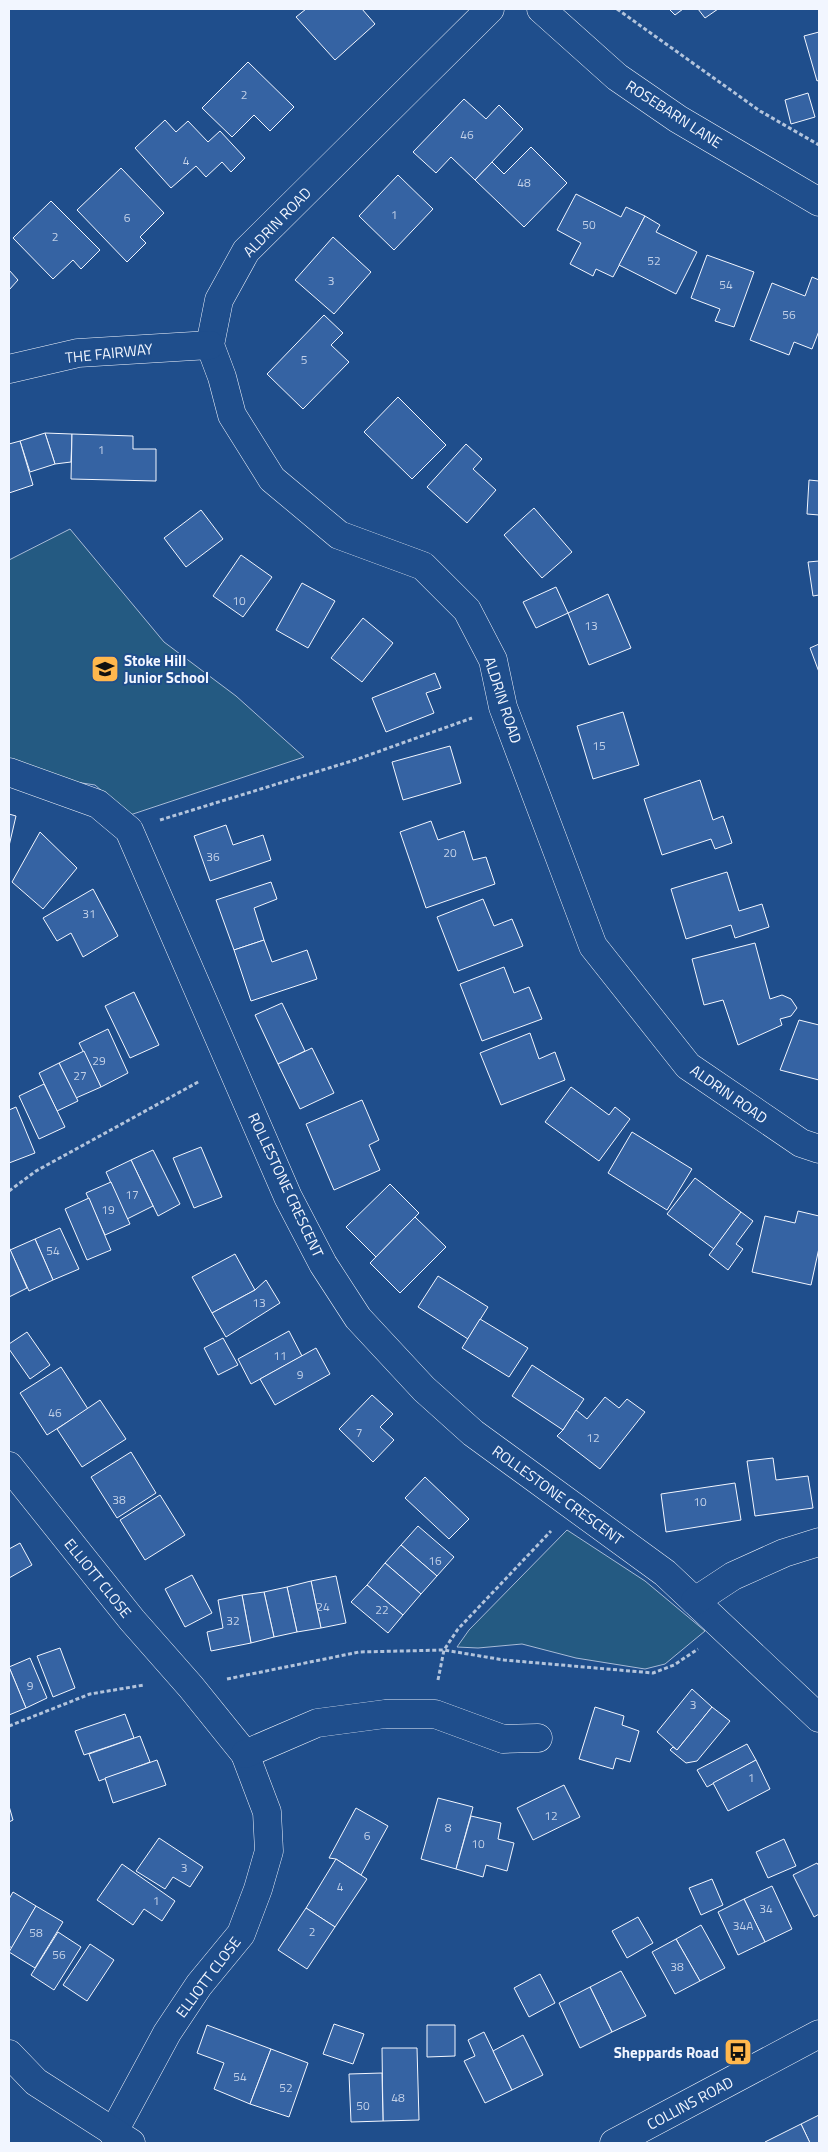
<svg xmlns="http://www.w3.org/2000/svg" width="828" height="2152" font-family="'Titillium Web',sans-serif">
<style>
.green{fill:#245a82;stroke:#a8bbd7}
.building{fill:#3563a3;stroke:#f2f6ff}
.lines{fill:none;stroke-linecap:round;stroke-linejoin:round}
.minor-casing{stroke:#f2f6ff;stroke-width:29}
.path{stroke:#b3c4dc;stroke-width:3;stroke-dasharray:4 2.5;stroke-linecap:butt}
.minor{stroke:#1f4e8c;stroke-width:28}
.labels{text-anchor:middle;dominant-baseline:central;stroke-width:4;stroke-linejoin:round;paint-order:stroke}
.number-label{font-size:12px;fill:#c3d1e8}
.street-label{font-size:15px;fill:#f2f6ff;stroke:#1f4e8c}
.poi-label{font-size:15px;font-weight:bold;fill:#f2f6ff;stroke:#1f4e8c;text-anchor:start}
</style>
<rect width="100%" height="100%" fill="#1f4e8c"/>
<g class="green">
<path d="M70 529 164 642 236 696 304 757 130 815 95 785 69 781 9 761V560Z"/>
<path d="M567 1530 645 1581 705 1631 665 1664 645 1669 576 1658 522 1644 478 1648 457 1647 469 1630Z"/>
</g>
<g class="building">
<path d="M306 9H362L375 24 335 60 296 17Z"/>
<path d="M669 9H683L675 15Z"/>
<path d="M698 9H718L705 18Z"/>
<path d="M819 32V80L817 81 804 36Z"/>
<path d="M248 62 294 107 270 131 254 115 232 137 202 108Z"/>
<path d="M808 93 815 117 791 124 785 100Z"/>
<path d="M464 99 486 119 499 105 523 129 475 180 451 157 436 173 413 152Z"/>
<path d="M165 120 176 132 188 121 208 142 220 131 245 158 231 172 222 162 206 177 196 166 171 188 135 148Z"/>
<path d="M531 147 567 183 524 227 475 180 492 162 504 174Z"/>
<path d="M121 168 164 213 140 237 146 243 127 262 77 210Z"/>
<path d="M398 175 433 209 394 250 359 216Z"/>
<path d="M576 194 621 217 626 207 645 216 613 277 596 269 593 276 570 264 581 243 557 230Z"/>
<path d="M51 201 100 250 81 269 73 260 53 279 13 238Z"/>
<path d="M645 216 660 225 656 232 697 252 676 294 619 265Z"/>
<path d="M333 237 371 272 334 314 295 280Z"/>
<path d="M707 255 754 272 734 327 715 321 720 309 691 298Z"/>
<path d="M9 270 18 280 9 290Z"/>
<path d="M812 277 819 280V331L812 349 794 342 789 355 750 340 772 283 805 296Z"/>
<path d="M324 315 343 333 331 345 349 362 303 409 267 374Z"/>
<path d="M398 397 446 445 412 479 364 432Z"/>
<path d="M45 433 72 434 71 462 55 464Z"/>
<path d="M45 433 55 464 30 472 20 441Z"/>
<path d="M72 434 133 436V449H156V481L71 479Z"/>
<path d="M20 441 33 485 9 493V444Z"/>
<path d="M466 444 482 459 473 469 496 490 467 523 427 487Z"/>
<path d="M809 480 819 481V515L807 514Z"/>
<path d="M534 508 572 552 542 578 504 535Z"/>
<path d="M201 510 223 539 186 567 164 538Z"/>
<path d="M241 555 272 577 243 617 213 596Z"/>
<path d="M819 561V595L813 596 808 562Z"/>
<path d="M302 583 335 601 308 648 276 630Z"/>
<path d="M556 587 568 613 536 628 523 602Z"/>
<path d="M608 594 631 648 589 665 568 613Z"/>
<path d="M363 618 393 643 362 682 331 658Z"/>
<path d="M819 644V672L810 648Z"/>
<path d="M435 673 441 688 426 693 434 713 386 732 372 698Z"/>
<path d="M623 712 639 765 593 779 577 726Z"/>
<path d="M450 746 461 783 403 800 392 762Z"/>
<path d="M700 780 713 820 723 816 732 843 715 849 711 839 662 855 644 799Z"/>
<path d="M9 814 16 816 9 846Z"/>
<path d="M431 821 438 840 464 831 473 860 486 857 495 884 426 908 400 832Z"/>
<path d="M226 825 233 845 263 835 271 860 210 881 194 836Z"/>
<path d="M40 832 77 868 43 909 12 882Z"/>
<path d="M727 872 739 911 762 904 769 927 735 938 731 925 686 939 671 889Z"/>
<path d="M271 882 277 899 254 908 264 940 234 950 216 900Z"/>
<path d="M93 889 118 936 83 957 71 933 57 941 43 918Z"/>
<path d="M483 899 494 926 512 919 523 946 458 971 437 917Z"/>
<path d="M264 940 272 962 307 950 317 979 251 1001 234 950Z"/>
<path d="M755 943 770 999 782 995 791 999 797 1008 791 1016 780 1019 782 1025 738 1045 723 1000 704 1005 692 959Z"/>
<path d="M504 967 514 993 529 987 542 1019 482 1041 460 984Z"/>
<path d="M134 992 159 1045 130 1058 105 1006Z"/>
<path d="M282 1003 305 1051 278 1064 255 1015Z"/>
<path d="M799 1020 819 1025V1080L780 1070Z"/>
<path d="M108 1029 128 1073 101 1087 79 1043Z"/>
<path d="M530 1033 539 1059 555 1052 565 1080 501 1105 480 1053Z"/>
<path d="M312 1048 334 1093 300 1109 278 1064Z"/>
<path d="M84 1051 101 1087 76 1098 59 1063Z"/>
<path d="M59 1063 78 1101 57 1111 39 1073Z"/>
<path d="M44 1084 65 1127 39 1139 19 1096Z"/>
<path d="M571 1087 609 1115 615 1107 630 1119 599 1161 545 1122Z"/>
<path d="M362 1100 379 1140 369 1145 380 1170 334 1190 306 1124Z"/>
<path d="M16 1107 35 1153 9 1163V1110Z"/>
<path d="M632 1132 692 1169 667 1210 608 1173Z"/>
<path d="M201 1147 222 1197 194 1208 173 1158Z"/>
<path d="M153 1150 180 1204 158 1216 131 1160Z"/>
<path d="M131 1160 153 1206 127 1219 106 1172Z"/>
<path d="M695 1178 741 1212 714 1249 667 1214Z"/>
<path d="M111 1182 130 1224 105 1235 86 1193Z"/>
<path d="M390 1184 419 1213 376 1257 346 1227Z"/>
<path d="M89 1198 111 1250 87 1260 65 1209Z"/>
<path d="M798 1211 819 1216V1248L811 1285 752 1272 765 1216 795 1223Z"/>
<path d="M741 1212 753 1221 736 1244 743 1249 728 1270 709 1255Z"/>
<path d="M415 1217 446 1247 400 1293 370 1263Z"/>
<path d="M60 1228 79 1269 53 1280 35 1239Z"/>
<path d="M35 1239 53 1280 29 1291 10 1250Z"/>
<path d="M9 1247 27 1288 9 1297Z"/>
<path d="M235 1254 255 1290 212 1313 192 1277Z"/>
<path d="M438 1276 488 1307 468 1339 418 1307Z"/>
<path d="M266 1280 280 1303 226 1337 212 1313 255 1290Z"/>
<path d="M480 1319 528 1348 509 1377 462 1348Z"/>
<path d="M289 1331 302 1356 251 1384 238 1359Z"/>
<path d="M27 1332 50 1365 30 1379 9 1349V1344Z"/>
<path d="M223 1338 238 1365 218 1375 204 1348Z"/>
<path d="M316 1348 330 1374 275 1405 260 1379Z"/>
<path d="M532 1365 584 1399 563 1430 512 1396Z"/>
<path d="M61 1367 88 1409 47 1435 20 1393Z"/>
<path d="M372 1395 393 1414 380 1427 394 1440 373 1462 339 1429Z"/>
<path d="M605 1397 619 1408 627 1399 645 1412 600 1469 557 1436 563 1430 576 1410 587 1419Z"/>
<path d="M100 1400 126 1439 82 1467 57 1429Z"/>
<path d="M131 1452 156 1493 117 1518 91 1477Z"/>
<path d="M773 1458 776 1480 808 1476 813 1508 755 1516 747 1461Z"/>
<path d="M425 1477 469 1519 449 1539 405 1498Z"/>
<path d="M735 1483 741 1520 666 1532 661 1494Z"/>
<path d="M160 1495 185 1535 145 1560 120 1520Z"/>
<path d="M418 1526 454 1557 437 1576 401 1545Z"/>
<path d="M20 1543 32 1565 9 1578V1549Z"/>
<path d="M401 1545 437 1576 421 1594 385 1563Z"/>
<path d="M385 1563 421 1594 403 1615 367 1585Z"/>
<path d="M192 1575 212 1613 185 1627 165 1589Z"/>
<path d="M336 1576 346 1623 321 1628 311 1581Z"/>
<path d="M311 1581 321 1628 297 1632 287 1587Z"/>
<path d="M367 1585 403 1615 388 1633 351 1602Z"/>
<path d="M287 1587 297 1632 274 1637 264 1592Z"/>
<path d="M264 1592 274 1637 251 1643 242 1595Z"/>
<path d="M242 1595 251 1643 211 1651 207 1632 223 1628 218 1600Z"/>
<path d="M60 1648 75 1688 53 1697 37 1656Z"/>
<path d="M30 1658 47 1698 26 1708 9 1667Z"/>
<path d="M9 1667 26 1708 9 1715Z"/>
<path d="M692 1689 712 1707 677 1750 657 1732Z"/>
<path d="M595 1707 624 1716 622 1725 639 1731 630 1762 616 1758 613 1769 579 1759Z"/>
<path d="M712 1707 730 1721 697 1761 686 1763 670 1750 673 1747 677 1750Z"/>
<path d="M125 1714 134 1738 84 1755 75 1731Z"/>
<path d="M140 1736 150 1762 99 1781 89 1754Z"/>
<path d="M747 1744 756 1760 707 1787 697 1770Z"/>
<path d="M157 1760 166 1785 113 1803 105 1778Z"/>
<path d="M756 1760 770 1789 728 1811 713 1783Z"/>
<path d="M564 1785 580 1817 533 1840 517 1808Z"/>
<path d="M438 1798 473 1807 456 1869 421 1859Z"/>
<path d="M9 1806 13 1820 9 1822Z"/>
<path d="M356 1808 388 1826 361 1875 336 1859 329 1858Z"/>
<path d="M471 1816 501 1823 498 1839 514 1843 507 1871 486 1865 483 1877 456 1869Z"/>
<path d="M159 1838 203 1867 190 1887 173 1877 165 1889 136 1871Z"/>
<path d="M784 1839 796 1866 768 1878 756 1852Z"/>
<path d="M336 1859 367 1879 335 1927 306 1908Z"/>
<path d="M817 1863 819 1866V1914L814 1917 793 1875Z"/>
<path d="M122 1864 175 1901 162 1921 144 1909 133 1925 97 1900Z"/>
<path d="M712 1879 723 1905 701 1915 689 1888Z"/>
<path d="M772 1886 792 1929 765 1942 744 1899Z"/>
<path d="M13 1892 36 1906 12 1948 9 1946V1899Z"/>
<path d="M744 1899 765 1942 738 1955 718 1912Z"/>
<path d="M36 1906 63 1922 35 1968 9 1952Z"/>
<path d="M306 1908 335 1927 307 1969 278 1950Z"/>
<path d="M638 1917 653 1943 627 1958 612 1931Z"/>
<path d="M701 1925 725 1968 700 1981 676 1939Z"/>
<path d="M58 1932 81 1947 54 1990 31 1975Z"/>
<path d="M676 1939 700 1981 675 1994 652 1952Z"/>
<path d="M90 1944 114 1960 87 2001 63 1985Z"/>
<path d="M621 1971 646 2016 612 2032 590 1987Z"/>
<path d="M540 1974 555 2003 529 2017 514 1988Z"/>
<path d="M590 1987 612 2032 580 2048 559 2003Z"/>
<path d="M334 2024 364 2034 353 2064 323 2054Z"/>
<path d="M207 2025 271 2049 250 2104 214 2089 224 2063 197 2053Z"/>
<path d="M427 2025H455V2056L427 2057Z"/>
<path d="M484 2032 512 2090 485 2103 464 2061 475 2056 468 2040Z"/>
<path d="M523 2035 543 2075 512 2090 493 2051Z"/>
<path d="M382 2048H417L419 2120 383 2121Z"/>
<path d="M271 2049 308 2063 289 2117 250 2104Z"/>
<path d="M382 2073 383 2121 351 2122 349 2074Z"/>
<path d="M819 2115V2143H810L801 2124Z"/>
<path d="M801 2124 810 2143H765V2142Z"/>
</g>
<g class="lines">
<defs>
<g id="minor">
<path d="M490 9 246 251 219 300 210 345 222 377 232 415 272 479 339 535 423 566 467 610 493 660 503 707 593 946 688 1066 801 1143 819 1149"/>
<path d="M541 9 617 77 678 119 819 202"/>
<path d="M9 369 78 353 210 345"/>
<path d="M9 772 98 804 129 830 288 1197 323 1264 358 1318 424 1389 473 1433 665 1573 819 1718"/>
<path d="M9 1466 132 1620 191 1687 245 1754 267 1812 269 1851 258 1889 241 1934 199 1985 167 2033 113 2133"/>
<path d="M695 1601 733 1576 784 1553 819 1542"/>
<path d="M245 1754 317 1723 385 1714H435L503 1739 538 1738"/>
<path d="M9 2054 36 2082 131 2143"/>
<path d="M614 2143 819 2034"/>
</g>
</defs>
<use href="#minor" class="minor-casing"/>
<g class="path">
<path d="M617 9 760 111 819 145"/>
<path d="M160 820 355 760 472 718"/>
<path d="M9 1191 36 1171 200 1081"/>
<path d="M227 1679 359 1652 444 1650 504 1660 653 1673 674 1665 698 1649"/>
<path d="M438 1680 444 1650 458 1629 551 1531"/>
<path d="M9 1726 90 1694 144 1685"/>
</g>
<use href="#minor" class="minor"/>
</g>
<defs>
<symbol id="school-square" viewBox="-11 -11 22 22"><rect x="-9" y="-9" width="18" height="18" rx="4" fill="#ffb74d" stroke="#1f4e8c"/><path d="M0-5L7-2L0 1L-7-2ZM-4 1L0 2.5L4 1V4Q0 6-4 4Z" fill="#111"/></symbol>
<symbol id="bus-square" viewBox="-11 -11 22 22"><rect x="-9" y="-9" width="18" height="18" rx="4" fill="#ffb74d" stroke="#1f4e8c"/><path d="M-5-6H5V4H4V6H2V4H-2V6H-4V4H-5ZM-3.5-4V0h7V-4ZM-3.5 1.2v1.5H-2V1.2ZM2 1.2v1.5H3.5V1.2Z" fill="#111"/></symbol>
</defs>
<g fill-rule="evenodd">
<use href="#school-square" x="89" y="653" width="32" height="32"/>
<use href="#bus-square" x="722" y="2036" width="32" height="32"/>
</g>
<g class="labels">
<g class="number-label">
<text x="244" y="94">2</text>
<text x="467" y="134">46</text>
<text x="186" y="160">4</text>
<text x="524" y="182">48</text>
<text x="394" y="214">1</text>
<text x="127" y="217">6</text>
<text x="589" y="224">50</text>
<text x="55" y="236">2</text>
<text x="654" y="260">52</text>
<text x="331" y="280">3</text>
<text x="726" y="284">54</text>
<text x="789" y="314">56</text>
<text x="304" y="359">5</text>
<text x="101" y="449">1</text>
<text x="239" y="600">10</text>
<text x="591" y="625">13</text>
<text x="599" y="745">15</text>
<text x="450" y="852">20</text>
<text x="213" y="856">36</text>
<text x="89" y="913">31</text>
<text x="99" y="1060">29</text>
<text x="80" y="1075">27</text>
<text x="132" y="1194">17</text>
<text x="108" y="1209">19</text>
<text x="53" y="1250">54</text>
<text x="259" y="1302">13</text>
<text x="280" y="1355">11</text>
<text x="300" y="1374">9</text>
<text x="55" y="1412">46</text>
<text x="359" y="1432">7</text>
<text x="593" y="1437">12</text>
<text x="119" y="1499">38</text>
<text x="700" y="1501">10</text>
<text x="435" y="1560">16</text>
<text x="323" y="1606">24</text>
<text x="382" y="1609">22</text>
<text x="233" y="1620">32</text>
<text x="30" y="1685">9</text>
<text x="693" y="1704">3</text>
<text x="751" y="1777">1</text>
<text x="551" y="1815">12</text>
<text x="448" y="1827">8</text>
<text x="367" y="1835">6</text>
<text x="478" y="1843">10</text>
<text x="184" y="1867">3</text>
<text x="340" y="1886">4</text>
<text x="156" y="1900">1</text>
<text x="766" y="1908">34</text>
<text x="743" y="1925">34A</text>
<text x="312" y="1931">2</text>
<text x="36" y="1932">58</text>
<text x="59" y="1954">56</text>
<text x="677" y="1966">38</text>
<text x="240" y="2076">54</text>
<text x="286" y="2087">52</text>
<text x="398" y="2097">48</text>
<text x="363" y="2105">50</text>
</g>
<g class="street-label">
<text transform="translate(674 114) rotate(33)">ROSEBARN LANE</text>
<text transform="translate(277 222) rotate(-46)">ALDRIN ROAD</text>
<text transform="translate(109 353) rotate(-6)">THE FAIRWAY</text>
<text transform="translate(503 700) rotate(72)">ALDRIN ROAD</text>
<text transform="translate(729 1094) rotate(35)">ALDRIN ROAD</text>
<text transform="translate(286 1185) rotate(65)">ROLLESTONE CRESCENT</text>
<text transform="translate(558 1495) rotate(36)">ROLLESTONE CRESCENT</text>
<text transform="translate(98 1578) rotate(51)">ELLIOTT CLOSE</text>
<text transform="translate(208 1977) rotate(-53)">ELLIOTT CLOSE</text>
<text transform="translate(690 2103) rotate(-28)">COLLINS ROAD</text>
</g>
<g class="poi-label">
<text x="124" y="660">Stoke Hill<tspan x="124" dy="17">Junior School</tspan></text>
<text x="719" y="2052" text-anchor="end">Sheppards Road</text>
</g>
</g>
<rect width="828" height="2152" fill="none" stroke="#f2f6ff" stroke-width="20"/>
</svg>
